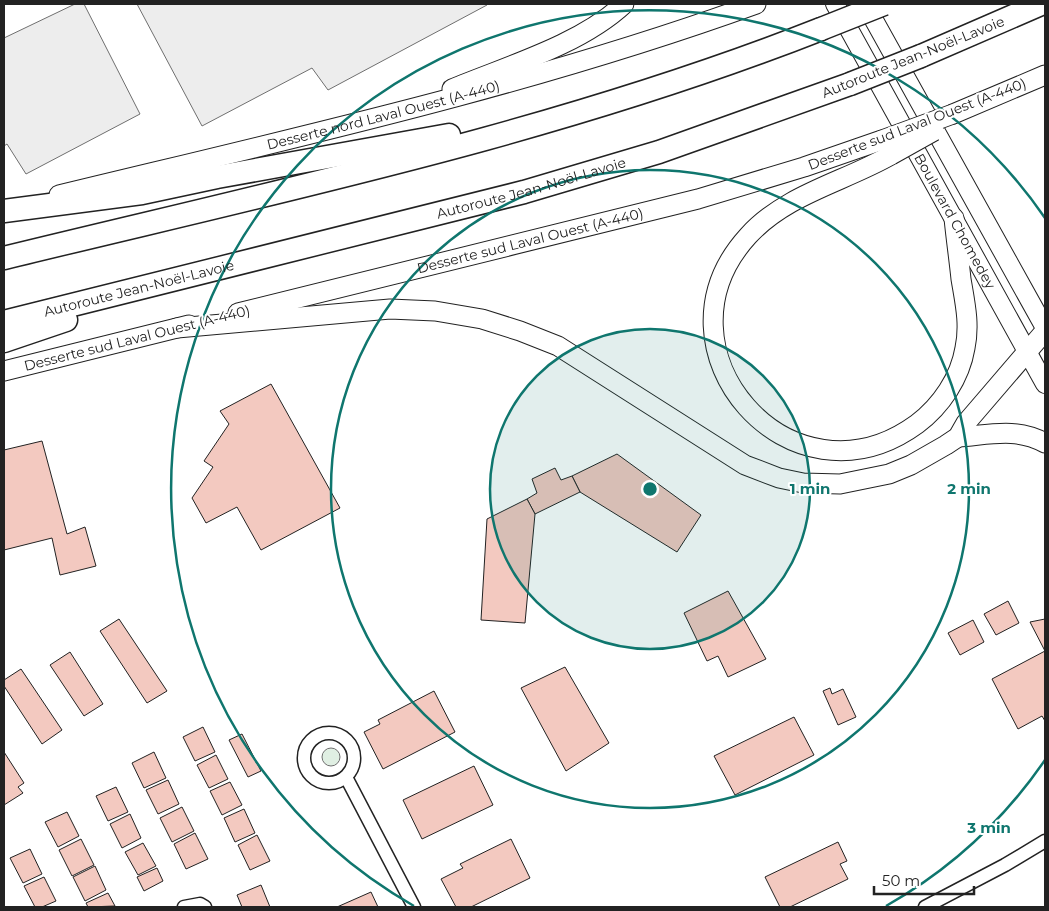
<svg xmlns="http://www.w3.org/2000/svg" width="1049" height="911" font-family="Montserrat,sans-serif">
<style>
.green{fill:#e0efe3;stroke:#6f6f6f}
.parking{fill:#ededed;stroke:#6f6f6f}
.building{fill:#f3c9c0;stroke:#222}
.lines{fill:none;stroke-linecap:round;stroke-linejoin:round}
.street-casing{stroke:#222;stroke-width:15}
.secondary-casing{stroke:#222;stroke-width:20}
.primary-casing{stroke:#222;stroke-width:21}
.highway-casing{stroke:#222;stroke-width:25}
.street{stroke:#fff;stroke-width:12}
.secondary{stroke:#fff;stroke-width:18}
.primary{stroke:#fff;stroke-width:19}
.highway{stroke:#fff;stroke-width:22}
.primary-bridge-casing{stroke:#222;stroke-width:21;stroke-linecap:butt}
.highway-bridge-casing{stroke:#222;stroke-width:25;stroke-linecap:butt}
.primary-bridge{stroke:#fff;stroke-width:19}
.highway-bridge{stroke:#fff;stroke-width:22}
.ring{fill:none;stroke:#0f766e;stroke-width:2.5}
.labels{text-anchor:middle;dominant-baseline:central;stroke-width:4;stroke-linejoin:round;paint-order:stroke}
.street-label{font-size:14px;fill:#222;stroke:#fff}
.centre{fill:#0f766e;stroke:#fff;stroke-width:2.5}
.ring-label{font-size:15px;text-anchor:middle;font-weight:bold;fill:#0f766e;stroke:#fff;stroke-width:4;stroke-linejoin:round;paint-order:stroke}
</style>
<rect width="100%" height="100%" fill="#fff"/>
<circle class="green" cx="331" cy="757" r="9"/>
<g class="parking">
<path d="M75 4H84L140 114 26 174 7 144 4 146V38Z"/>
<path d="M137 4H486L487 5 328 90 312 68 202 126Z"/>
</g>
<g class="building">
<path d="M271 384 340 508 261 550 237 507 206 523 192 498 213 467 204 461 229 424 220 411Z"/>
<path d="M42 441 67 534 85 527 96 566 60 575 52 538 4 550V450Z"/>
<path d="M617 454 701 515 677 552 580 492 572 476Z"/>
<path d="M555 468 561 480 572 476 580 492 535 514 527 499 537 493 532 479Z"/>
<path d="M527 499 535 514 525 623 481 620 487 519Z"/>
<path d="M728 591 766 659 728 677 718 656 707 661 684 613Z"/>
<path d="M1008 601 1019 623 996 635 984 614Z"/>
<path d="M119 619 167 691 147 703 100 631Z"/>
<path d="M1045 619V651L1030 622Z"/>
<path d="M973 620 984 642 960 655 948 633Z"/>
<path d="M1045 651V721L1042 716 1018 729 992 679Z"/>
<path d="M70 652 103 704 84 716 50 665Z"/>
<path d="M565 667 609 743 566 771 521 688Z"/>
<path d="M21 669 62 730 42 744 4 686V680Z"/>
<path d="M830 688 832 694 843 689 856 717 838 725 823 691Z"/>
<path d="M434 691 455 732 383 769 364 732 380 724 378 720Z"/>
<path d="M794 717 814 755 735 795 714 756Z"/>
<path d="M203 727 215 752 195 761 183 737Z"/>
<path d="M242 734 261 771 248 777 229 740Z"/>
<path d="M4 752 24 783 18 787 23 793 4 805Z"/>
<path d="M154 752 166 778 144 788 132 763Z"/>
<path d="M216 755 228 779 209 788 197 765Z"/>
<path d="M474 766 493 805 422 839 403 800Z"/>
<path d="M168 780 179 804 158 814 146 790Z"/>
<path d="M230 782 242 805 222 815 210 791Z"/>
<path d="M116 787 128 812 108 821 96 796Z"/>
<path d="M182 807 194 831 172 842 160 818Z"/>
<path d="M244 809 255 833 235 842 224 818Z"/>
<path d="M67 812 79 836 58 847 45 822Z"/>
<path d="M130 814 141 838 122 848 110 824Z"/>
<path d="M195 833 208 859 186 869 174 844Z"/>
<path d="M257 835 270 861 250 870 238 845Z"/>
<path d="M81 839 94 865 72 876 59 850Z"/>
<path d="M511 839 530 878 471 907H456L441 879 463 868 460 864Z"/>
<path d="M838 842 847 861 840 864 848 879 790 907H780L765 877Z"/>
<path d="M143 843 156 866 138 875 125 852Z"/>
<path d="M30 849 42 874 23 883 10 858Z"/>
<path d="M95 866 106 890 85 901 73 877Z"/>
<path d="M157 868 163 881 144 891 137 877Z"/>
<path d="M44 877 56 901 42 907H35L24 886Z"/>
<path d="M261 885 270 907H242L237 895Z"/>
<path d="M371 892 378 907H337Z"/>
<path d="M108 893 115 906 88 907 86 903Z"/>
</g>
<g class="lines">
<defs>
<g id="street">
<circle cx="329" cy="758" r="25"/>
<path d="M346 777 414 907"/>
<path d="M184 907 200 904 205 907"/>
<path d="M925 907 1005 865 1045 841"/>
</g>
<g id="secondary">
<path id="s1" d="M835 4 1045 384"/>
<path d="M865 4 1045 328"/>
</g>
<g id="primary">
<path d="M452 89C507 66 580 45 624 4"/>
<path d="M953 114 1045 75"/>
<path d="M891 155C844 182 786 194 748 236 645 349 791 516 917 424 941 406 960 378 965 348 970 324 965 303 961 279 959 259 956 239 954 218"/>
<path id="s2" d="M59 195C294 138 529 86 756 4"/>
<path id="s3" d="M238 313 698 199 804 167 882 140"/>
<path d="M177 328 390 309 435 311 482 319 520 331 558 346 745 465 779 478 803 483 840 484 889 474 911 465 946 445 958 437 966 423 1045 331"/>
<path d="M4 371 189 325"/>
<path d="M958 437C989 435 1016 427 1045 443"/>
</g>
<g id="highway">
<path d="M921 56 1041 4"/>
<path d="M4 211 142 193 217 177 449 135"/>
<path d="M4 258C278 191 557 133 821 29"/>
<path id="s4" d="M4 322 524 192 659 152 850 84"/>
<path d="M4 341 66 320"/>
</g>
</defs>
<use href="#street" class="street-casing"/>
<use href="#secondary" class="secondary-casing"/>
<use href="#primary" class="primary-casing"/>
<use href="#highway" class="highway-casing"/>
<use href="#street" class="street"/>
<use href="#secondary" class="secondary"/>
<use href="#primary" class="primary"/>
<use href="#highway" class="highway"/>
<defs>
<g id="primary-bridge">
<path d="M882 140 953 114"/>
<path d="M891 155 934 131"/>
</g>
<g id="highway-bridge">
<path d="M821 29 884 4"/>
<path d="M850 84 921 56"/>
</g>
</defs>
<use href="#primary-bridge" class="primary-bridge-casing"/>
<use href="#highway-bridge" class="highway-bridge-casing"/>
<use href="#primary-bridge" class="primary-bridge"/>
<use href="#highway-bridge" class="highway-bridge"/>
</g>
<circle cx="650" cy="489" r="160" fill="#0f766e" fill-opacity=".12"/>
<g class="ring">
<circle cx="650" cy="489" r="160"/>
<circle cx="650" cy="489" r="319"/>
<path d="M1045 760A479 479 0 0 1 886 906M414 906A479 479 0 1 1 1045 218"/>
</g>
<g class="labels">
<g class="street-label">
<text transform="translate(913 57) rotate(-22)">Autoroute Jean-Noël-Lavoie</text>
<text stroke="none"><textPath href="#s2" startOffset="334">Desserte nord Laval Ouest (A-440)</textPath></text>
<text transform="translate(917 124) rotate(-21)">Desserte sud Laval Ouest (A-440)</text>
<text stroke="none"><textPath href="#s4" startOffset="544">Autoroute Jean-Noël-Lavoie</textPath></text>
<text stroke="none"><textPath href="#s1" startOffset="248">Boulevard Chomedey</textPath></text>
<text stroke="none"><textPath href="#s3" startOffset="301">Desserte sud Laval Ouest (A-440)</textPath></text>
<text stroke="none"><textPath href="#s4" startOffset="139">Autoroute Jean-Noël-Lavoie</textPath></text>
<text transform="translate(137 338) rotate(-14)">Desserte sud Laval Ouest (A-440)</text>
</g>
</g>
<circle cx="650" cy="489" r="8" class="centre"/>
<g class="ring-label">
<text x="810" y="494">1 min</text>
<text x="969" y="494">2 min</text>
<text x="989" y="833">3 min</text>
</g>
<rect width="1049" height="911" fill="none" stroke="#222222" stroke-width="10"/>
<path d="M874 886v8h100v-8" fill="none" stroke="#222222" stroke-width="2.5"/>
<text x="882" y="886" font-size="15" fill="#222222" stroke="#ffffff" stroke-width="4" paint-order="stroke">50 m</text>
</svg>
